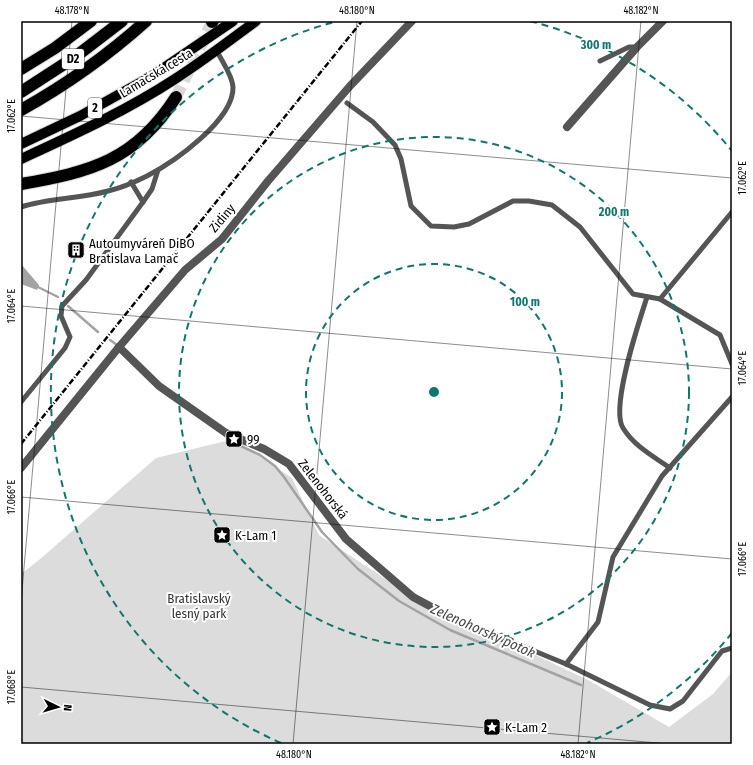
<svg xmlns="http://www.w3.org/2000/svg" width="753" height="765" font-family="'Fira Sans Condensed',sans-serif">
<style>
.green{fill:#dcdcdc}
.water{fill:#a3a3a3}
.lines{fill:none;stroke-linecap:round;stroke-linejoin:round}
.stream{stroke:#a3a3a3;stroke-width:2.5}
.motorway-tunnel{stroke:#d9d9d9;stroke-width:12;stroke-dasharray:12 6;stroke-linecap:butt}
.primary-casing{stroke:#dbdbdb;stroke-width:12}
.motorway-casing{stroke:#dbdbdb;stroke-width:14}
.service{stroke:#555;stroke-width:5}
.minor{stroke:#555;stroke-width:8}
.primary{stroke:#000;stroke-width:10}
.motorway{stroke:#000;stroke-width:12}
.rail{stroke:#000;stroke-width:2.5;stroke-dasharray:6 2 1 2;stroke-linecap:butt}
.ticks{fill:none;stroke:#000;stroke-width:1;stroke-opacity:0.45}
.ring{fill:none;stroke:#0f766e;stroke-width:2;stroke-dasharray:7 5}
.labels{text-anchor:middle;dominant-baseline:central;stroke-width:4;stroke-linejoin:round;paint-order:stroke}
.shield{fill:#fff;stroke:#4c4c4c;stroke-width:1}
.shield-label{font-size:12px;font-weight:bold;fill:#000}
.street-label{font-size:13px;fill:#000;stroke:#fff}
.poi-label{font-size:13px;fill:#000;stroke:#fff;text-anchor:start}
.park-label{font-size:13px;fill:#333;stroke:#fff}
.water-label{font-size:14px;font-style:italic;fill:#444;stroke:#fff}
.centre{fill:#0f766e;stroke:#fff;stroke-width:2}
.ring-label{font-size:12px;text-anchor:middle;font-weight:bold;fill:#0f766e;stroke:#fff;stroke-width:4;stroke-linejoin:round;paint-order:stroke}
.neatline{fill:none;stroke:#000;stroke-width:1.5}
.ticks-label{font-size:10px;text-anchor:middle;fill:#000}
</style>
<rect width="100%" height="100%" fill="#fff"/>
<path class="green" d="M234 439 292 478 319 535 413 597 588 680 669 727 713 694 732 672V744H21V574L39 560 156 458Z"/>
<path class="water" d="M21 264 39 285 37 290 21 284Z"/>
<g class="lines">
<g class="stream">
<path d="M38 287 58 297"/>
<path d="M68 306 98 332"/>
<path d="M110 340 117 345"/>
<path d="M228 440 260 455 275 466 284 477 322 532 358 569 399 601 450 630 581 685"/>
</g>
<path class="motorway-tunnel" d="M176 97 212 22"/>
<defs>
<g id="primary">
<path d="M21 144 80 116 152 76 233 21"/>
<path d="M21 159C73 135 126 111 175 79 203 61 229 41 256 21"/>
</g>
<g id="motorway">
<path d="M212 22 213 21"/>
<path d="M21 69 55 48 91 21"/>
<path d="M21 92 75 57 122 21"/>
<path d="M21 110C66 85 108 55 146 21"/>
<path d="M21 184C91 172 136 160 176 97"/>
</g>
</defs>
<use href="#primary" class="primary-casing"/>
<use href="#motorway" class="motorway-casing"/>
<g class="service">
<path d="M600 61 629 47H637"/>
<path d="M347 103 373 122 395 145 401 159 411 206 431 226 454 227 469 224 513 201H529L552 205 580 227 633 294 660 299 720 335 732 364"/>
<path d="M143 202 152 189 158 170"/>
<path d="M21 207C49 198 79 199 108 191 121 188 135 182 147 176 174 162 234 120 233 87 232 74 222 62 217 51"/>
<path d="M647 297C639 322 610 407 623 428 634 446 653 456 670 468"/>
<path d="M660 299 732 212"/>
<path d="M21 402 65 348 70 337 61 316 62 306 86 280 143 202 131 182"/>
<path d="M510 641 566 664 650 705 670 709 683 701 722 651 732 648"/>
<path d="M566 664 598 622 613 557 662 476 732 397"/>
</g>
<g class="minor">
<path d="M567 127 637 47 663 21"/>
<path d="M119 347 159 386 226 433 264 449 289 464 346 539 413 597 463 624 510 641"/>
<path d="M21 468 119 347 185 270 222 239 268 181 350 86 412 21"/>
</g>
<use href="#primary" class="primary"/>
<use href="#motorway" class="motorway"/>
<path class="rail" d="M21 444 362 21"/>
</g>
<path class="ticks" d="M21 116 732 178M21 306 732 369M21 497 732 559M21 602 72 21M21 687 669 744M293 744 357 21M578 744 641 21"/>
<g class="ring">
<circle cx="434" cy="392" r="128"/>
<circle cx="434" cy="392" r="255"/>
<path d="M732 633A383 383 0 0 1 587 743M281 743A383 383 0 0 1 338 21M530 21A383 383 0 0 1 732 151"/>
</g>
<defs>
<symbol id="building-square" viewBox="-11 -11 22 22"><rect x="-9" y="-9" width="18" height="18" rx="4" fill="#000" stroke="#fff"/><path d="M-4-6H4V6H1V3H-1V6H-4ZM-2.5-4.3h1.7v1.8h-1.7ZM.8-4.3h1.7v1.8H.8ZM-2.5-1h1.7V.8h-1.7ZM.8-1h1.7V.8H.8Z" fill="#fff"/></symbol>
<symbol id="sight-square" viewBox="-11 -11 22 22"><rect x="-9" y="-9" width="18" height="18" rx="4" fill="#000" stroke="#fff"/><path d="M0-6L1.8-2.2L6-1.7L2.9 1.2L3.7 5.4L0 3.3L-3.7 5.4L-2.9 1.2L-6-1.7L-1.8-2.2Z" fill="#fff"/></symbol>
</defs>
<g fill-rule="evenodd">
<use href="#building-square" x="66" y="240" width="20" height="20"/>
<use href="#sight-square" x="224" y="429" width="20" height="20"/>
<use href="#sight-square" x="212" y="525" width="20" height="20"/>
<use href="#sight-square" x="482" y="717" width="20" height="20"/>
</g>
<g class="labels">
<g class="shield">
<rect x="62" y="49" width="22" height="20" rx="3"/>
<rect x="88" y="98" width="14" height="20" rx="3"/>
</g>
<g class="shield-label">
<text x="73" y="59">D2</text>
<text x="95" y="108">2</text>
</g>
<g class="street-label">
<text transform="translate(156 73) rotate(-31)">Lamačská cesta</text>
<text transform="translate(222 218) rotate(-50)">Zidiny</text>
<text transform="translate(323 489) rotate(52)">Zelenohorská</text>
</g>
<g class="poi-label">
<text x="89" y="243">Autoumyváreň DiBO<tspan x="89" dy="15">Bratislava Lamač</tspan></text>
<text x="247" y="439">99</text>
<text x="235" y="535">K-Lam 1</text>
<text x="505" y="727">K-Lam 2</text>
</g>
<g class="park-label">
<text x="199" y="598">Bratislavský<tspan x="199" dy="15">lesný park</tspan></text>
</g>
<g class="water-label">
<text transform="translate(483 631) rotate(24)">Zelenohorský potok</text>
</g>
</g>
<circle cx="434" cy="392" r="6" class="centre"/>
<g class="ring-label">
<text x="596" y="49">300 m</text>
<text x="614" y="216">200 m</text>
<text x="525" y="306">100 m</text>
</g>
<rect width="753" height="765" fill="none" stroke="#ffffff" stroke-width="44"/>
<g transform="translate(58 707) rotate(95)" stroke="#ffffff" stroke-width="3" paint-order="stroke">
<path d="M0-3L7 15L0 10L-7 15Z" fill="#000000"/>
<text y="-6" font-size="11" font-weight="bold" text-anchor="middle" fill="#000000">N</text>
</g>
<rect x="22" y="22" width="709" height="721" class="neatline"/>
<g class="ticks-label">
<text x="72" y="14">48.178°N</text>
<text x="357" y="14">48.180°N</text>
<text x="641" y="14">48.182°N</text>
<text transform="translate(11 116) rotate(-90)" y="4">17.062°E</text>
<text transform="translate(742 178) rotate(-90)" y="4">17.062°E</text>
<text transform="translate(11 306) rotate(-90)" y="4">17.064°E</text>
<text transform="translate(742 368) rotate(-90)" y="4">17.064°E</text>
<text transform="translate(11 497) rotate(-90)" y="4">17.066°E</text>
<text transform="translate(742 559) rotate(-90)" y="4">17.066°E</text>
<text transform="translate(11 687) rotate(-90)" y="4">17.068°E</text>
<text x="294" y="758">48.180°N</text>
<text x="578" y="758">48.182°N</text>
</g>
</svg>
